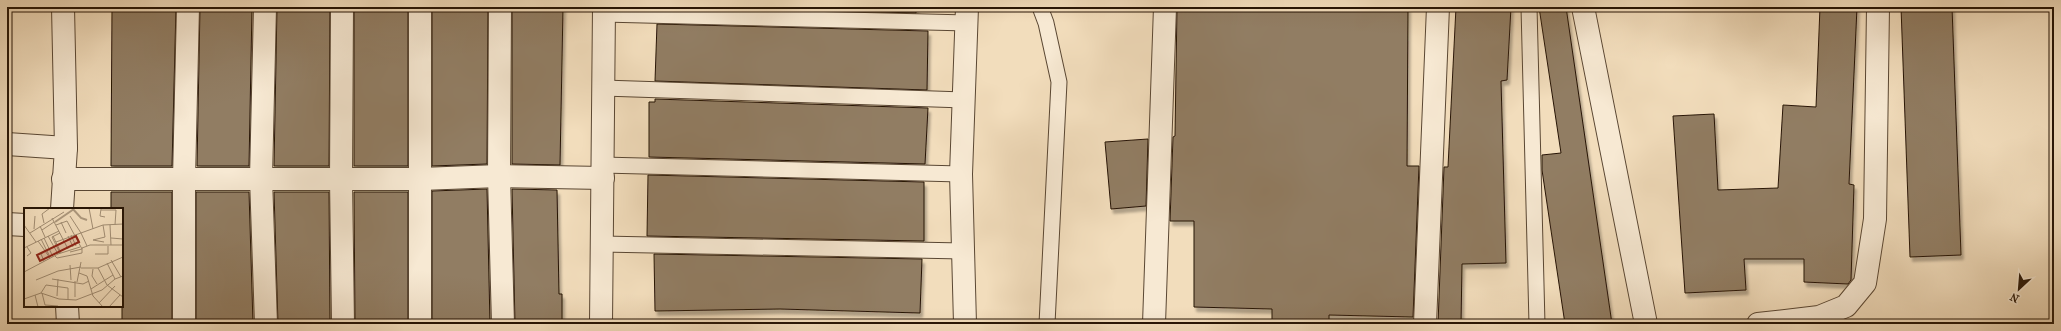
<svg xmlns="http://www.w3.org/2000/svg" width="2061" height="331" font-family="'IM FELL French Canon',serif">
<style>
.building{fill:#917d64;stroke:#271505;filter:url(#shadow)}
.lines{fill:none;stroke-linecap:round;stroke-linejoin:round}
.service-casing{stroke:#5a4733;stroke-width:17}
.minor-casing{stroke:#5a4733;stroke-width:24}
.service{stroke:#f7e9d3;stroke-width:15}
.minor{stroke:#f7e9d3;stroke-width:22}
.inset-river{fill:none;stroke:#ad997e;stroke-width:2}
.inset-road{fill:none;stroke:#a18d73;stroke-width:1}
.view{fill:#8f2418;fill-opacity:0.15;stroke:#8f2418;stroke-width:2}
.inset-edge{fill:none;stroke:#271505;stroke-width:2}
</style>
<defs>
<filter id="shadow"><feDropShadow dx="2.5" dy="4.5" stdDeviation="1" flood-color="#0004"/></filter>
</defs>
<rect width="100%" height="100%" fill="#f2ddbc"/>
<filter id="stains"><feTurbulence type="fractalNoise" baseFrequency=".005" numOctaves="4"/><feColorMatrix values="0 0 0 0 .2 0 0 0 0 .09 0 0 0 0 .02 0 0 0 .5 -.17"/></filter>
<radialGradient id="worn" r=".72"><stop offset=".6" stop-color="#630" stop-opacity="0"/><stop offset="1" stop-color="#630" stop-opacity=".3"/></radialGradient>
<g class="building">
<path d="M112 7H176L172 166H111Z"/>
<path d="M200 7H252L249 166H197Z"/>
<path d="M277 7H330L329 166H274Z"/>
<rect x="354" y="7" width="54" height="159"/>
<path d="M432 7H488L487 164 432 166Z"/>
<path d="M512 7H563L560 165 512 164Z"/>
<path d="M771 7H916V13L771 9Z"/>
<path d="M1177 7H1408L1407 166H1419L1413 317 1329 315V324H1272V309L1194 307V221H1170L1173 137 1175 136Z"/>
<path d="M1456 7H1511L1507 80 1501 81 1506 263 1462 264 1461 324H1438L1444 167H1448Z"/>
<path d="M1539 7H1566L1612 324H1565L1542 170V155L1561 153Z"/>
<path d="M1820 7H1857L1849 184 1854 185 1851 280 1848 284 1804 282V259H1744L1746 290 1685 293 1673 116 1714 114 1718 190 1778 188 1783 105 1816 107Z"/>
<path d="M1901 7H1952L1961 255 1910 257Z"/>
<path d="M657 24 928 31 927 90 655 81Z"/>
<path d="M655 99 928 108 925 164 649 157V102H655Z"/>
<path d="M1148 139 1146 206 1111 209 1105 142Z"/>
<path d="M648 175 924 182V241L647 236Z"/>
<path d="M487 189 490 324H432V191Z"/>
<path d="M512 189 557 190 559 294H562V324H515Z"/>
<path d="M111 192H172V324H122V209H111Z"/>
<path d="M196 192H249L253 324H196Z"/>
<path d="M274 192H329L330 324H278Z"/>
<path d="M354 192H408V324H355Z"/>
<path d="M654 254 922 259 920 313 780 309 655 311Z"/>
</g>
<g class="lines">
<defs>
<g id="service">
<path d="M1040 7 1046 23 1059 82 1047 324"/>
<path d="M1529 7 1537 324"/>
<path d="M603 14 968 23"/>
<path d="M603 88 964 100"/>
<path d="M602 165 961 174"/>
<path d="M602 244 963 251"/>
</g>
<g id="minor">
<path d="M265 7 261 178 266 324"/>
<path d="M342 7 341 179 343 324"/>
<path d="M420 7V324"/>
<path d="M500 7 499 176 503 324"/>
<path d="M1583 7 1646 324"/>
<path d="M7 144 66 148"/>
<path d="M63 179H421L499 176 603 178"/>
<path d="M62 209 66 148 63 7"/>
<path d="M7 224 25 225"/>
<path d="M67 306 68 324"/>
<path d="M184 324V179L188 7"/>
<path d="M601 324 604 7"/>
<path d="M965 324 961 174 967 7"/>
<path d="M1154 324 1165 7"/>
<path d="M1425 324 1438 7"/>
<path d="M1758 324 1819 317 1846 306 1865 283 1875 219 1878 7"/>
</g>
</defs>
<use href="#service" class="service-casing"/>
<use href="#minor" class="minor-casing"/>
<use href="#service" class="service"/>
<use href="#minor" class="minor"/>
</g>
<g transform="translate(24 208)">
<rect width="99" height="99" fill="#f2ddbc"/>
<path class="inset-river" d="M48 0 57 10 63 12M31 14 50 1"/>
<path class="inset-road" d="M65 0 69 21M77 1 76 8 81 9M77 2H92L91 17M46 8 57 25M28 10 44 41M37 14 42 25M20 15 18 6 26 0M0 17 12 34M32 17 43 13 58 41 46 44M79 17 81 29 69 32 80 34M86 17 87 37M16 18 21 29M10 21 11 8M18 22 30 14M6 25 40 4M36 25 28 29 36 45M57 25 63 38M47 27 52 38M24 28 34 46M29 28 37 45M44 28 49 39M20 30 29 49M87 30 99 31M17 31 25 47M14 33 26 50M32 34 79 17 99 16M0 40 35 23M71 46H84V38M3 48 7 45 3 39M31 48 33 50 58 45V40L66 37H99M87 52 97 69M20 53 17 46 21 43M83 55 91 71M46 57 47 72M57 60H74L99 49M74 60 83 77 99 89M69 61 68 68 73 76M0 64 34 46 56 39M55 65 63 68 69 88 79 99M28 71 59 76 65 73M12 72 34 63 57 59M53 74 57 54M67 81 89 67M17 85 22 77 44 80V92M18 85 21 97 34 98M11 87 14 99M33 88 34 71M51 89V73M0 91 17 85 35 91 52 92 78 82 91 71 99 68M75 95 91 78M85 99 96 87"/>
<path class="view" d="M52 28 55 34 16 53 13 47Z"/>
<rect width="99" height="99" class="inset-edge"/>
</g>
<rect width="2061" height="331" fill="none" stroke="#f2ddbc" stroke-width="24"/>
<rect x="8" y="8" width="2045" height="315" fill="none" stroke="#271505" stroke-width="2"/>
<rect x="12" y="12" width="2037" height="307" fill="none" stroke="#271505"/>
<g transform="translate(2019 289) rotate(206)" stroke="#f7e9d3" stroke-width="3" paint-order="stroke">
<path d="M0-3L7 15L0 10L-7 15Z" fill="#271505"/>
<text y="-6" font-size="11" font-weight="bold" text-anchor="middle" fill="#271505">N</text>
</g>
<rect width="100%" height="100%" filter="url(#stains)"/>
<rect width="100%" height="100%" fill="url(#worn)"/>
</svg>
